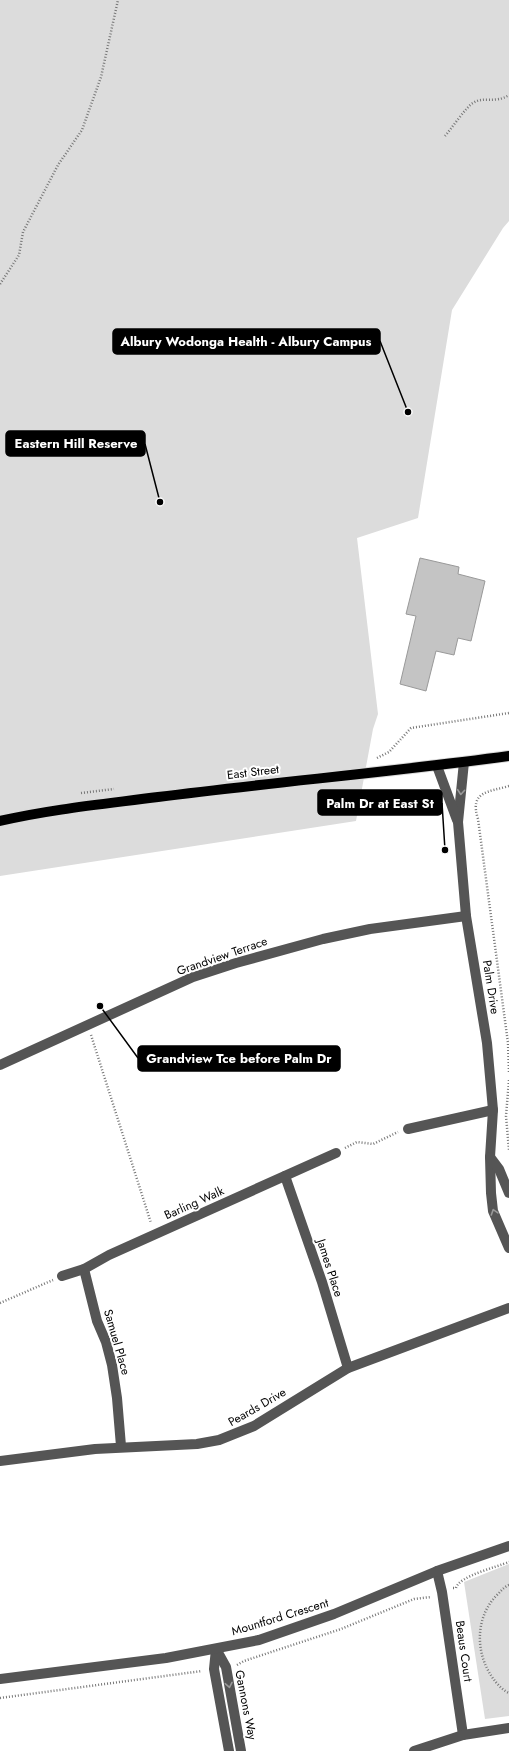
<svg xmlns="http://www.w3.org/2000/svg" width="509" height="1751" font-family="Jost,sans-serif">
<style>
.green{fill:#dcdcdc}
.building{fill:#c4c4c4;stroke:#999}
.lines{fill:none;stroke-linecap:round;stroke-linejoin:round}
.major-casing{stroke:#dbdbdb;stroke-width:12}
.path{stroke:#777;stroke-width:2.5;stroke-dasharray:1 2;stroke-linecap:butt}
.minor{stroke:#555;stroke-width:10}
.major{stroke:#000;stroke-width:10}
.oneway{stroke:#999}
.labels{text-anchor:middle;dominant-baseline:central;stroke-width:4;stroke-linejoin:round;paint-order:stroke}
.street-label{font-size:12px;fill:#000;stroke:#fff}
.leader{fill:none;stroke:#000;stroke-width:1.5}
.callout-dot{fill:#000;stroke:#fff;stroke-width:1.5}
.callout{fill:#000;stroke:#000;stroke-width:1.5}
.callout-label{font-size:13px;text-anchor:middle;font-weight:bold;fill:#fff}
</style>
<rect width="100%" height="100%" fill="#fff"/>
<g class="green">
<path d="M0 0H509V221L503 228 452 310 418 518 357 538 378 714 373 729 356 821 0 876Z"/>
<path d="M509 1564V1716L485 1719 464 1582Z"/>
</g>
<path class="building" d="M420 558 459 567 458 574 485 581 471 641 458 638 454 655 436 651 426 691 400 684 416 616 406 614Z"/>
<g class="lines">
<defs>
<path id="major" d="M0 821C52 809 105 804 158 797 275 782 392 772 509 756"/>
</defs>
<use href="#major" class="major-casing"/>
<g class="path">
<path d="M445 136C452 128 466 107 473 103 483 96 495 104 509 95"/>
<path d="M0 284 19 255 23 232 58 165 82 130 101 77 118 0"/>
<path d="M377 758 389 752 411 728 509 713"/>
<path d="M509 786C489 792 469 791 478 819L508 1043 509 1072"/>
<path d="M81 793 114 789"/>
<path d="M91 1035 151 1223"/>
<path d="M509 1080 506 1116 509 1150"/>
<path d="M345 1148 357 1142 373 1144 398 1132"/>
<path d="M0 1303 53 1280"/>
<path d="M509 1585C504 1587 501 1591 497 1595 474 1618 475 1656 495 1681 498 1685 504 1691 509 1693"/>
<path d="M453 1588H456C459 1576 497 1567 509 1562"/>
<path d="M237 1665 244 1661 341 1629 414 1599 431 1597"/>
<path d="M0 1698 202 1671"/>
</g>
<g class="minor">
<path d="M464 762 458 822 466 916 487 1043 493 1110 490 1157 491 1193 493 1211 509 1248"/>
<path d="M437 766 457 820"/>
<path d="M0 1065 193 977 236 963 323 939 370 929 466 916"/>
<path d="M408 1129 493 1110"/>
<path d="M490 1157 499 1169 509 1193"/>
<path d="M285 1176 322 1282 348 1368"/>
<path d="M84 1269 97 1321 106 1342 112 1365 117 1398 121 1446"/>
<path d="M62 1276 84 1269 109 1255 336 1153"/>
<path d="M0 1461 95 1449 197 1444 219 1440 254 1426 348 1368 509 1308"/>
<path d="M437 1571 442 1592 463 1735"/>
<path d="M216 1649 226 1667 241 1751"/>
<path d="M216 1649 214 1669 229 1751"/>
<path d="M0 1679 166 1658 259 1640 334 1614 437 1571 509 1546"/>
<path d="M414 1751 463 1735 509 1728"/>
</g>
<use href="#major" class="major"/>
</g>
<defs><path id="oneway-chevron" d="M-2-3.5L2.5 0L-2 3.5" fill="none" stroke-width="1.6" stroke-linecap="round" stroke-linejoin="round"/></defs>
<g class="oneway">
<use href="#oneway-chevron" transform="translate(461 792) rotate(95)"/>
<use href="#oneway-chevron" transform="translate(494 1212) rotate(-108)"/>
<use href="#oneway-chevron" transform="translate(229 1685) rotate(79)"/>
</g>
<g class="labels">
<g class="street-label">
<text transform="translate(253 772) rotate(-7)">East Street</text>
<text transform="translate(222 956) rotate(-19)">Grandview Terrace</text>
<text transform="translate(491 987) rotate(81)">Palm Drive</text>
<text transform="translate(194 1203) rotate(-24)">Barling Walk</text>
<text transform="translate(330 1268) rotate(72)">James Place</text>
<text transform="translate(117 1342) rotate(74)">Samuel Place</text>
<text transform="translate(257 1407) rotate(-30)">Peards Drive</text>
<text transform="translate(280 1617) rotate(-17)">Mountford Crescent</text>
<text transform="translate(464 1651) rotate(82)">Beaus Court</text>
<text transform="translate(246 1705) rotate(79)">Gannons Way</text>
</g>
</g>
<path class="leader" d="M408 412L380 341M160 502L145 444M445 850L442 803M100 1006L138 1058"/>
<g class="callout-dot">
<circle cx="408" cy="412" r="4"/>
<circle cx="160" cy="502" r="4"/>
<circle cx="445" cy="850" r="4"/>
<circle cx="100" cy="1006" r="4"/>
</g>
<g class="callout">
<rect x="113" y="329" width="267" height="25" rx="4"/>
<rect x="6" y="431" width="139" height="25" rx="4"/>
<rect x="318" y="790" width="124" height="25" rx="4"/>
<rect x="138" y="1046" width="202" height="25" rx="4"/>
</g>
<g class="callout-label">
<text x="246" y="346">Albury Wodonga Health - Albury Campus</text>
<text x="76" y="448">Eastern Hill Reserve</text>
<text x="380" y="808">Palm Dr at East St</text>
<text x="239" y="1063">Grandview Tce before Palm Dr</text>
</g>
</svg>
